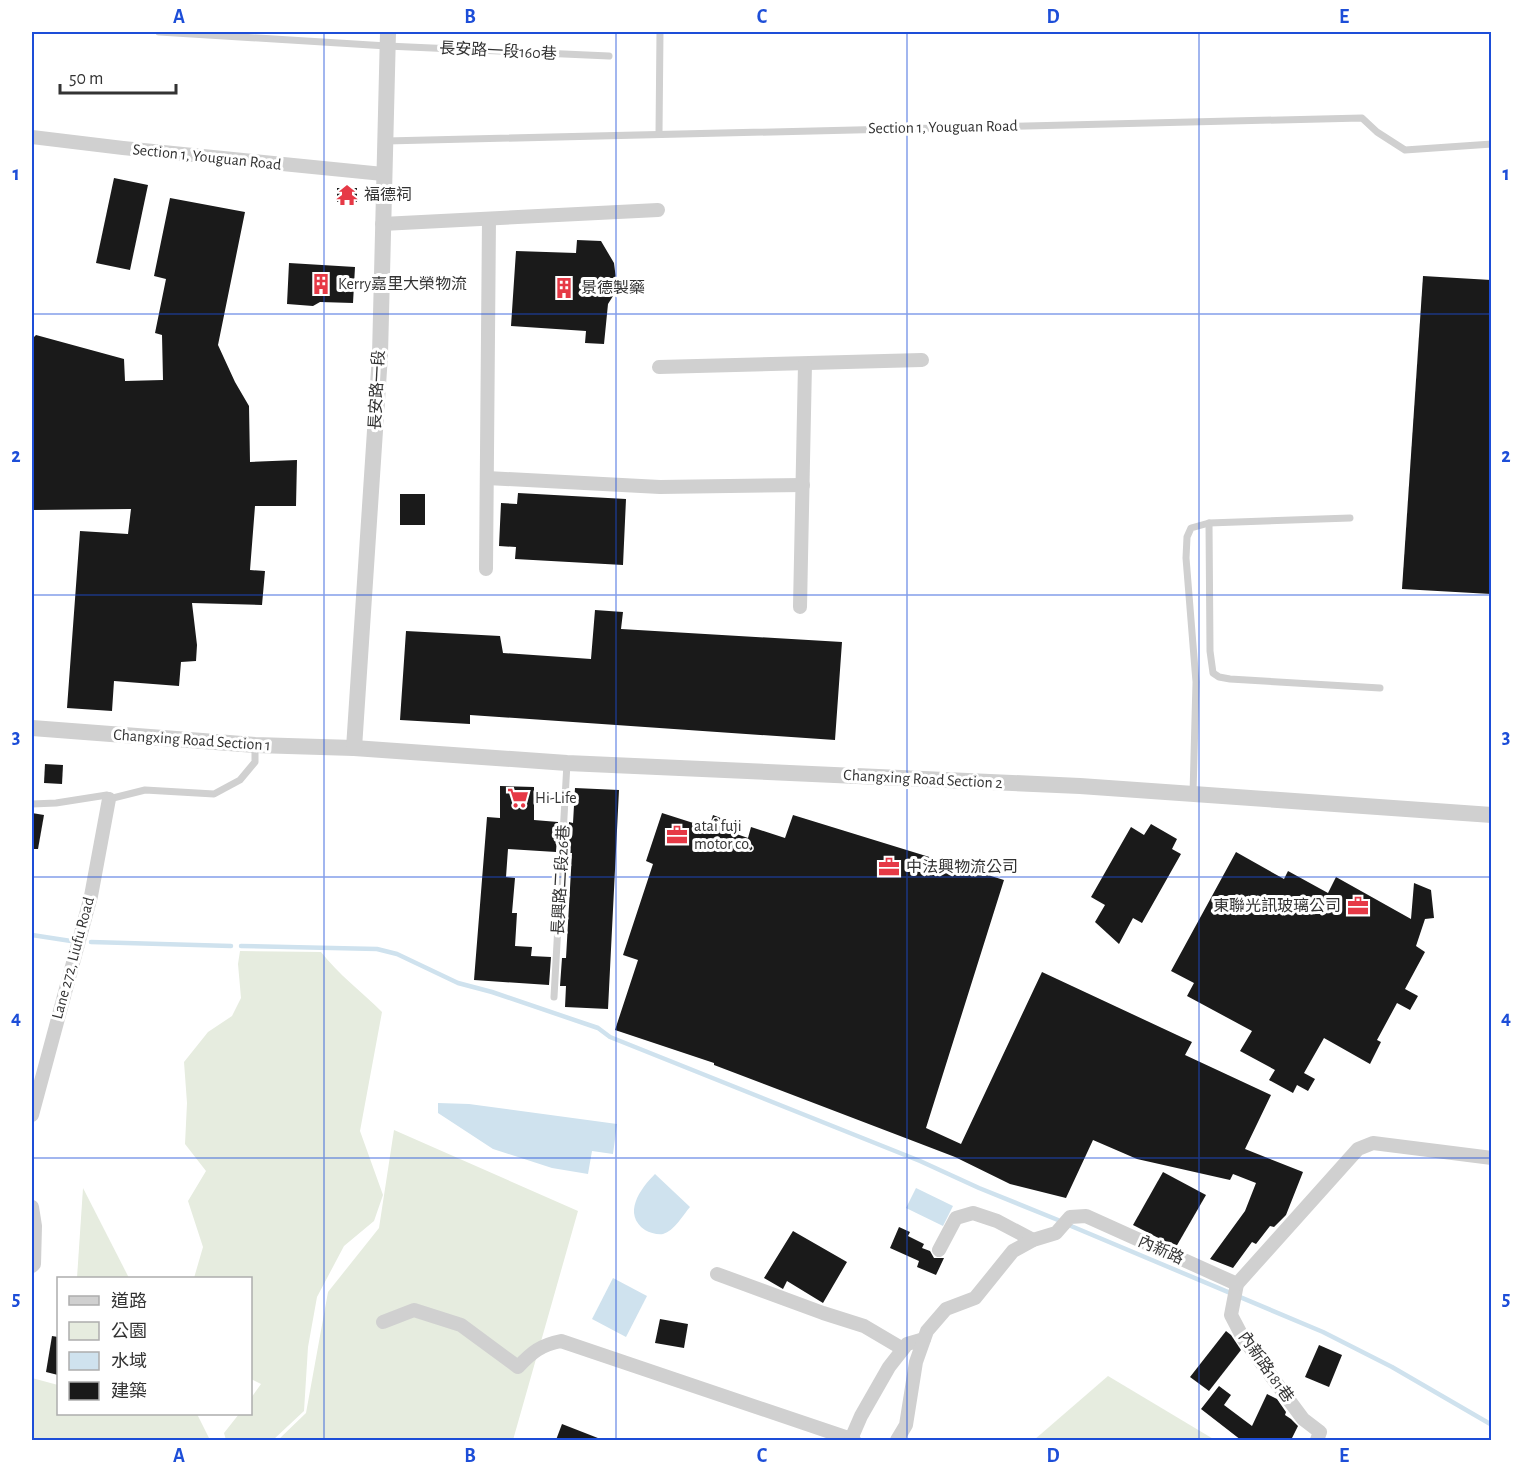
<svg xmlns="http://www.w3.org/2000/svg" width="1523" height="1472" font-family="'Alegreya Sans','Noto Sans TC',sans-serif">
<style>
.green{fill:#e6ecdf}
.water{fill:#cfe2ee}
.lines{fill:none;stroke-linecap:round;stroke-linejoin:round}
.stream{stroke:#cfe2ee;stroke-width:4.5}
.building{fill:#1a1a1a}
.service{stroke:#d0d0d0;stroke-width:7}
.minor{stroke:#d0d0d0;stroke-width:14}
.tertiary{stroke:#d0d0d0;stroke-width:16}
.grid{fill:none;stroke:#1d4ed8;stroke-width:1.5;stroke-opacity:0.55}
.labels{text-anchor:middle;dominant-baseline:central;stroke-width:6;stroke-linejoin:round;paint-order:stroke}
.street-label{font-size:16px;fill:#333;stroke:#fff}
.poi-label{font-size:16px;fill:#333;stroke:#fff;text-anchor:start}
.neatline{fill:none;stroke:#1d4ed8;stroke-width:2}
.grid-label{font-size:20px;text-anchor:middle;font-weight:bold;fill:#1d4ed8}
</style>
<rect width="100%" height="100%" fill="#fff"/>
<g class="green">
<path d="M240 951 321 952C338 974 362 992 382 1012L360 1131 383 1195 374 1221 344 1246 317 1297 308 1347 304 1411 273 1440H226L224 1433 239 1414H250L251 1398 261 1384 251 1379 250 1278H194L203 1247 188 1201 206 1171 185 1144 187 1103 184 1062 208 1032 232 1016 241 998 238 964Z"/>
<path d="M394 1130 578 1211 513 1440H278L306 1413 328 1292 379 1228Z"/>
<path d="M83 1188 129 1278H77Z"/>
<path d="M1108 1376 1215 1440H1034Z"/>
<path d="M32 1378 58 1385V1414H197L210 1440H32Z"/>
</g>
<g class="water">
<path d="M438 1103 469 1104 617 1124 613 1154 592 1151 588 1174 552 1168 493 1149 438 1113Z"/>
<path d="M655 1174 690 1207C683 1215 674 1231 663 1234 658 1235 650 1233 645 1230 622 1214 640 1189 655 1174Z"/>
<path d="M916 1188 953 1206 943 1226 906 1208Z"/>
<path d="M613 1278 647 1296 626 1337 592 1319Z"/>
</g>
<g class="lines">
<g class="stream">
<path d="M32 935 71 941"/>
<path d="M91 942 231 946"/>
<path d="M241 946 377 949 397 954 458 983 492 992 598 1028 610 1037 920 1161 979 1188 1058 1220"/>
<path d="M1071 1226 1323 1332 1392 1367 1492 1425"/>
</g>
</g>
<g class="building">
<path d="M114 178 148 185 130 270 96 263Z"/>
<rect x="337" y="188" width="20" height="14"/>
<path d="M170 198 245 212 218 345 235 382 249 406 250 462 297 460 296 506H255L250 570 265 571 262 605 192 603 197 645 196 661 181 662 179 686 114 681 112 711 67 708 80 531 128 534 131 509 32 510V339L36 335 124 359 125 381 163 380 162 335 155 333 166 279 154 276Z"/>
<path d="M577 240 601 241 614 263 616 279 613 296 608 304 604 344 585 343 586 331 511 326 516 251 576 253Z"/>
<path d="M289 263 355 267 353 303 320 302 313 306 287 304Z"/>
<path d="M1423 276 1491 280V594L1402 589Z"/>
<path d="M518 493 626 499 623 565 515 559 516 547 499 546 501 503 517 504Z"/>
<rect x="400" y="494" width="25" height="31"/>
<path d="M595 610 623 612 621 629 842 642 835 740 470 715V724L400 720 406 631 500 636 503 653 591 659Z"/>
<path d="M45 764 63 765 62 784 44 783Z"/>
<path d="M500 786 534 787V820L558 822 556 852 508 849 506 877 515 878 512 913H517L515 946 532 947 531 956 551 957 549 985 474 980 487 817 500 818Z"/>
<path d="M575 788 619 790 608 1009 565 1007 566 986H560L562 958H566L572 853H568L569 822 573 823Z"/>
<path d="M32 813 44 815 38 849H32Z"/>
<path d="M662 813 709 828 713 815 728 821 725 830 748 838 751 827 785 838 793 815 1004 880 926 1128 961 1144 1042 972 1192 1042 1185 1055 1271 1095 1245 1149 1303 1172 1286 1215 1274 1227 1270 1226 1256 1244 1252 1242 1233 1268 1210 1259 1245 1211 1256 1183 1233 1174 1230 1180 1137 1159 1093 1140 1066 1198 1010 1184 955 1157 908 1139 714 1065V1063L615 1030 638 960 623 955 653 864 646 861Z"/>
<path d="M1151 824 1177 839 1172 849 1181 854 1142 923 1133 918 1119 944 1095 922 1105 905 1091 897 1131 827 1144 835Z"/>
<path d="M1236 852 1284 879 1288 871 1328 893 1336 877 1411 919 1414 883 1431 890 1434 918 1425 919 1416 946 1425 952 1405 989 1418 996 1410 1010 1397 1003 1377 1040 1381 1042 1370 1064 1324 1038 1304 1073 1315 1079 1308 1091 1297 1085 1293 1093 1269 1080 1275 1070 1240 1051 1252 1031 1187 996 1194 983 1171 971Z"/>
<path d="M1163 1172 1206 1195 1176 1247 1133 1225Z"/>
<path d="M899 1227 910 1232 908 1236 924 1244 922 1248 930 1251 934 1258H944L936 1275 917 1267 919 1261 890 1248Z"/>
<path d="M793 1231 847 1262 823 1303 787 1281 783 1289 764 1278Z"/>
<path d="M660 1319 688 1324 684 1348 655 1343Z"/>
<path d="M1226 1331 1231 1335 1241 1350 1209 1391 1190 1377Z"/>
<path d="M52 1336 58 1337V1375L46 1372Z"/>
<path d="M1319 1345 1342 1355 1329 1387 1305 1377Z"/>
<path d="M1219 1386 1231 1395 1224 1405 1252 1426 1267 1394 1277 1399 1286 1412 1285 1415 1291 1419 1298 1426 1291 1440H1241L1201 1409Z"/>
<path d="M562 1424 603 1440H556Z"/>
</g>
<g class="lines">
<g class="service">
<path d="M159 32 387 46 609 56"/>
<path d="M659 133 660 32"/>
<path d="M386 141 1362 118 1377 132 1405 150 1492 144"/>
<path d="M1209 523 1210 651 1213 673 1219 677 1230 679 1380 688"/>
<path d="M1193 794 1196 682 1186 558 1187 537 1191 528 1209 523 1350 518"/>
<path d="M32 804 56 803 107 795 109 799 145 790 214 794 240 780 255 762V745"/>
<path d="M554 997 567 763"/>
</g>
<g class="minor">
<path d="M32 137 123 148 383 174"/>
<path d="M382 224 658 210"/>
<path d="M659 367 922 360"/>
<path d="M487 478 660 487 803 485"/>
<path d="M486 569 489 219"/>
<path d="M800 607 805 364"/>
<path d="M32 1115 91 896 109 799"/>
<path d="M32 1207 35 1226 34 1264 32 1266"/>
<path d="M939 1250 956 1218 973 1213 997 1221 1033 1240"/>
<path d="M717 1274 823 1313 864 1326 903 1349"/>
<path d="M1237 1284 1231 1315 1243 1338 1303 1419 1320 1432 1317 1440"/>
<path d="M383 1322 414 1310 461 1325 518 1367C532 1352 541 1345 561 1341L854 1440"/>
<path d="M851 1439 861 1416 889 1367 907 1344 924 1339"/>
<path d="M897 1440 906 1425 916 1362 927 1331 946 1309 975 1298 1013 1251 1033 1240 1056 1233 1070 1217 1086 1216 1237 1284 1358 1149 1373 1143 1492 1158"/>
</g>
<g class="tertiary">
<path d="M32 728 255 745 354 748 567 763 1080 786 1492 815"/>
<path d="M354 748 380 355 388 32"/>
</g>
</g>
<path class="grid" d="M324 32V1440M616 32V1440M907 32V1440M1199 32V1440M32 314H1492M32 595H1492M32 877H1492M32 1158H1492"/>
<defs>
<symbol id="temple-bare" viewBox="-9 -9 18 18"><path d="M0-6L5-2H3V0L6.5 2.5H4V6H1.5V3h-3V6H-4V2.5H-6.5L-3 0V-2H-5Z" fill="#e63946" stroke="#fff" stroke-width="2.5" paint-order="stroke"/></symbol>
<symbol id="building-bare" viewBox="-9 -9 18 18"><path d="M-4-6H4V6H1V3H-1V6H-4ZM-2.5-4.3h1.7v1.8h-1.7ZM.8-4.3h1.7v1.8H.8ZM-2.5-1h1.7V.8h-1.7ZM.8-1h1.7V.8H.8Z" fill="#e63946" stroke="#fff" stroke-width="2.5" paint-order="stroke"/></symbol>
<symbol id="supermarket-bare" viewBox="-9 -9 18 18"><path d="M-6-5.5h2.5l.6 2H6L4.5 2H-2.5L-4.4-4H-6ZM-1.5 3.2a1.3 1.3 0 1 0 .1 0ZM3 3.2a1.3 1.3 0 1 0 .1 0Z" fill="#e63946" stroke="#fff" stroke-width="2.5" paint-order="stroke"/></symbol>
<symbol id="office-bare" viewBox="-9 -9 18 18"><path d="M-6-3h4V-5.5h4V-3h4V5H-6ZM-1-4.5V-3h2v-1.5ZM-6 0V1H6V0Z" fill="#e63946" stroke="#fff" stroke-width="2.5" paint-order="stroke"/></symbol>
</defs>
<g fill-rule="evenodd">
<use href="#temple-bare" x="332" y="180" width="30" height="30"/>
<use href="#building-bare" x="306" y="269" width="30" height="30"/>
<use href="#building-bare" x="549" y="273" width="30" height="30"/>
<use href="#supermarket-bare" x="503" y="783" width="30" height="30"/>
<use href="#office-bare" x="662" y="820" width="30" height="30"/>
<use href="#office-bare" x="874" y="852" width="30" height="30"/>
<use href="#office-bare" x="1343" y="891" width="30" height="30"/>
</g>
<g class="labels">
<g class="street-label">
<text transform="translate(498 51) rotate(3)">長安路一段160巷</text>
<text transform="translate(943 127) rotate(-1)">Section 1, Youguan Road</text>
<text transform="translate(207 157) rotate(6)">Section 1, Youguan Road</text>
<text transform="translate(377 390) rotate(-87)">長安路一段</text>
<text transform="translate(192 740) rotate(4)">Changxing Road Section 1</text>
<text transform="translate(923 779) rotate(3)">Changxing Road Section 2</text>
<text transform="translate(561 880) rotate(-87)">長興路二段26巷</text>
<text transform="translate(73 958) rotate(-75)">Lane 272, Liufu Road</text>
<text transform="translate(1161 1250) rotate(24)">內新路</text>
<text transform="translate(1266 1367) rotate(55)">內新路181巷</text>
</g>
<g class="poi-label">
<text x="364" y="195">福德祠</text>
<text x="338" y="284">Kerry嘉里大榮物流</text>
<text x="581" y="288">景德製藥</text>
<text x="535" y="798">Hi-Life</text>
<text x="694" y="826">atai fuji<tspan x="694" dy="18">motor co.</tspan></text>
<text x="906" y="867">中法興物流公司</text>
<text x="1341" y="906" text-anchor="end">東聯光訊玻璃公司</text>
</g>
</g>
<rect width="1523" height="1472" fill="none" stroke="#ffffff" stroke-width="66"/>
<rect x="57" y="1277" width="195" height="138" fill="#ffffff" stroke="#adadad" stroke-width="1.5"/>
<rect x="69" y="1296" width="30" height="9" fill="#d0d0d0" stroke="#adadad" stroke-width="1.5"/>
<text x="111" y="1307" font-size="18" fill="#333333">道路</text>
<rect x="69" y="1322" width="30" height="18" fill="#e6ecdf" stroke="#adadad" stroke-width="1.5"/>
<text x="111" y="1337" font-size="18" fill="#333333">公園</text>
<rect x="69" y="1352" width="30" height="18" fill="#cfe2ee" stroke="#adadad" stroke-width="1.5"/>
<text x="111" y="1367" font-size="18" fill="#333333">水域</text>
<rect x="69" y="1382" width="30" height="18" fill="#1a1a1a" stroke="#adadad" stroke-width="1.5"/>
<text x="111" y="1397" font-size="18" fill="#333333">建築</text>
<path d="M60 84v9h116v-9" fill="none" stroke="#333333" stroke-width="3"/>
<text x="69" y="84" font-size="18" fill="#333333" stroke="#ffffff" stroke-width="4.5" paint-order="stroke">50 m</text>
<rect x="33" y="33" width="1457" height="1406" class="neatline"/>
<g class="grid-label">
<text x="179" y="23">A</text>
<text x="470" y="23">B</text>
<text x="762" y="23">C</text>
<text x="1053" y="23">D</text>
<text x="1344" y="23">E</text>
<text x="16" y="180">1</text>
<text x="1506" y="180">1</text>
<text x="16" y="462">2</text>
<text x="1506" y="462">2</text>
<text x="16" y="743">3</text>
<text x="1506" y="743">3</text>
<text x="16" y="1024">4</text>
<text x="1506" y="1024">4</text>
<text x="16" y="1305">5</text>
<text x="1506" y="1305">5</text>
<text x="179" y="1462">A</text>
<text x="470" y="1462">B</text>
<text x="762" y="1462">C</text>
<text x="1053" y="1462">D</text>
<text x="1344" y="1462">E</text>
</g>
</svg>
